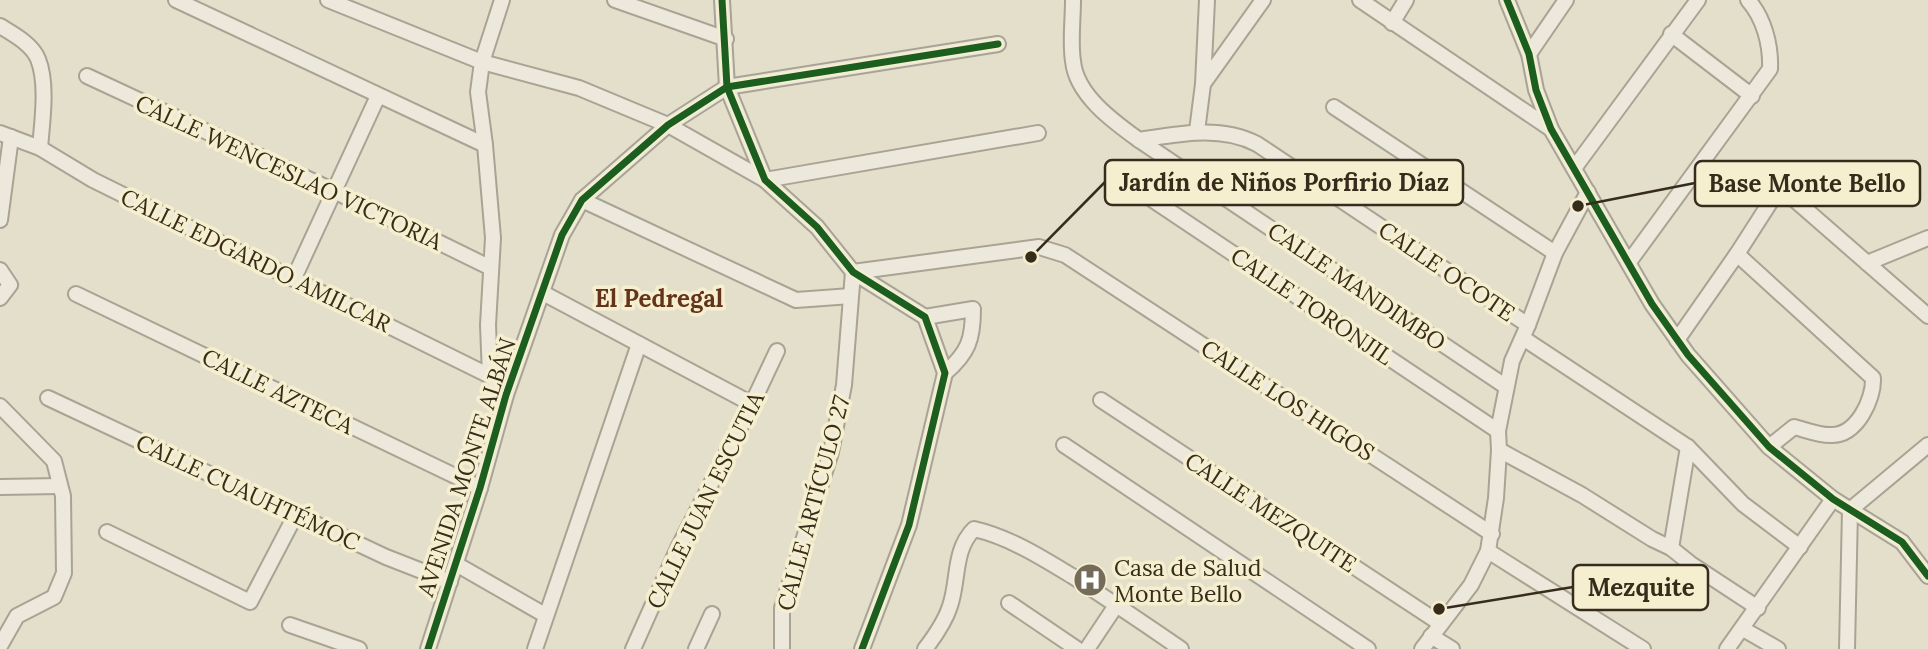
<svg xmlns="http://www.w3.org/2000/svg" width="1928" height="649" font-family="Lora,serif">
<style>
.lines{fill:none;stroke-linecap:round;stroke-linejoin:round}
.street-casing{stroke:#a9a394;stroke-width:18}
.street{stroke:#ece8dc;stroke-width:14}
.cycleway-casing{stroke:#f6efcf;stroke-width:11}
.cycleway{stroke:#1b5e20;stroke-width:7}
.labels{text-anchor:middle;dominant-baseline:central;stroke-width:7;stroke-linejoin:round;paint-order:stroke}
.street-label{font-size:23px;fill:#372c1c;stroke:#f6efcf}
.poi-label{font-size:23px;fill:#372c1c;stroke:#f6efcf;text-anchor:start}
.neighbourhood-label{font-size:24px;font-weight:bold;fill:#64331b;stroke:#f6efcf}
.leader{fill:none;stroke:#372c1c;stroke-width:2.5}
.callout-dot{fill:#372c1c;stroke:#f6efcf;stroke-width:2.5}
.callout{fill:#f6efcf;stroke:#372c1c;stroke-width:2.5}
.callout-label{font-size:24px;text-anchor:middle;font-weight:bold;fill:#372c1c}
</style>
<rect width="100%" height="100%" fill="#e4dfca"/>
<g class="lines">
<defs>
<g id="street">
<path d="M176 0 485 145"/>
<path d="M328 0 482 62 579 88 668 125 765 180 1038 133"/>
<path d="M615 0 726 39"/>
<path d="M722 0 727 87 765 180 817 227 853 272 925 317 945 373 909 525 862 649"/>
<path d="M1073 0C1073 20 1070 42 1073 61 1076 95 1114 122 1139 140L1505 386"/>
<path d="M1360 0 1551 129"/>
<path d="M1507 0 1529 54 1536 90 1551 129 1652 304 1688 355 1769 447 1833 499 1902 542 1928 576"/>
<path d="M1392 23 1406 0"/>
<path d="M0 26C13 34 32 44 38 59 48 84 42 122 40 148"/>
<path d="M1671 34 1752 96"/>
<path d="M1529 54 1566 0"/>
<path d="M87 76 334 191 491 268"/>
<path d="M1203 84 1263 0"/>
<path d="M1334 107 1555 253"/>
<path d="M1197 131 1203 84 1207 0"/>
<path d="M0 133 40 148 93 180 490 376 506 395"/>
<path d="M1139 140C1179 134 1220 125 1257 144L1528 325"/>
<path d="M1575 167 1698 0"/>
<path d="M1126 182 1498 431"/>
<path d="M582 200 796 300 851 296"/>
<path d="M0 220 11 137"/>
<path d="M1737 254 1873 378C1874 399 1857 435 1832 435 1821 436 1806 430 1794 427L1769 447"/>
<path d="M1629 262 1770 69C1771 45 1764 18 1748 0"/>
<path d="M1867 263 1928 238"/>
<path d="M0 270 10 285 0 298"/>
<path d="M853 272 1039 247 1065 255 1492 534"/>
<path d="M294 278 378 96"/>
<path d="M543 293 752 404"/>
<path d="M76 294 480 488"/>
<path d="M925 317 973 309C973 340 968 353 945 373"/>
<path d="M1523 338 1688 447 1743 504 1800 547"/>
<path d="M1677 340 1737 254 1780 187 1928 316"/>
<path d="M490 376 488 325 493 238 485 145 478 92 482 62 502 0"/>
<path d="M48 398 386 557 450 582"/>
<path d="M1101 400 1441 624"/>
<path d="M0 406 54 461 63 496 64 573 54 597 17 616 0 646"/>
<path d="M1064 445 1368 649"/>
<path d="M1499 450 1582 495 1652 539 1671 548 1691 564 1758 608"/>
<path d="M0 487 60 486"/>
<path d="M107 532 250 602 296 514"/>
<path d="M1671 548 1688 447"/>
<path d="M1488 551 1643 649"/>
<path d="M456 564 545 615"/>
<path d="M1009 603 1077 649"/>
<path d="M290 625 359 649"/>
<path d="M1743 629 1778 649"/>
<path d="M1431 636 1452 649"/>
<path d="M428 649 480 488 506 395 562 235 582 200 668 125 727 87 998 44"/>
<path d="M535 649 639 344"/>
<path d="M633 649 679 546 752 404 777 351"/>
<path d="M696 649 712 614"/>
<path d="M782 649V608L831 452 844 385 853 272"/>
<path d="M925 649C935 636 945 622 950 606 959 580 953 550 974 529 1009 537 1041 557 1072 576 1109 600 1145 624 1181 649"/>
<path d="M1087 649 1117 604"/>
<path d="M1422 649 1471 585 1488 551 1496 498 1499 450 1498 431 1512 361 1528 325 1555 253 1588 192"/>
<path d="M1727 649 1833 499"/>
<path d="M1847 649 1850 510 1928 445"/>
</g>
</defs>
<use href="#street" class="street-casing"/>
<use href="#street" class="street"/>
<defs>
<g id="cycleway">
<path d="M722 0 727 87 765 180 817 227 853 272 925 317 945 373 909 525 862 649"/>
<path d="M1507 0 1529 54 1536 90 1551 129 1652 304 1688 355 1769 447 1833 499 1902 542 1928 576"/>
<path d="M428 649 480 488 506 395 562 235 582 200 668 125 727 87 998 44"/>
</g>
</defs>
<use href="#cycleway" class="cycleway-casing"/>
<use href="#cycleway" class="cycleway"/>
</g>
<defs>
<symbol id="hospital-disc" viewBox="-11 -11 22 22"><circle r="9.5" fill="#746b59" stroke="#f6efcf"/><path d="M-5-5h3v3.5h4V-5h3V5h-3V1.5h-4V5h-3Z" fill="#fff"/></symbol>
</defs>
<g fill-rule="evenodd">
<use href="#hospital-disc" x="1071" y="561" width="38" height="38"/>
</g>
<g class="labels">
<g class="street-label">
<text transform="translate(289 172) rotate(25)">CALLE WENCESLAO VICTORIA</text>
<text transform="translate(256 260) rotate(26)">CALLE EDGARDO AMILCAR</text>
<text transform="translate(1447 271) rotate(34)">CALLE OCOTE</text>
<text transform="translate(1357 286) rotate(34)">CALLE MANDIMBO</text>
<text transform="translate(1312 306) rotate(34)">CALLE TORONJIL</text>
<text transform="translate(278 391) rotate(26)">CALLE AZTECA</text>
<text transform="translate(1288 400) rotate(33)">CALLE LOS HIGOS</text>
<text transform="translate(466 467) rotate(-72)">AVENIDA MONTE ALBÁN</text>
<text transform="translate(248 492) rotate(25)">CALLE CUAUHTÉMOC</text>
<text transform="translate(705 500) rotate(-64)">CALLE JUAN ESCUTIA</text>
<text transform="translate(813 503) rotate(-75)">CALLE ARTÍCULO 27</text>
<text transform="translate(1271 512) rotate(33)">CALLE MEZQUITE</text>
</g>
<g class="poi-label">
<text x="1114" y="567">Casa de Salud<tspan x="1114" dy="26">Monte Bello</tspan></text>
</g>
<g class="neighbourhood-label">
<text x="659" y="298">El Pedregal</text>
</g>
</g>
<path class="leader" d="M1031 257L1105 182M1578 206L1695 183M1439 609L1573 587"/>
<g class="callout-dot">
<circle cx="1031" cy="257" r="7"/>
<circle cx="1578" cy="206" r="7"/>
<circle cx="1439" cy="609" r="7"/>
</g>
<g class="callout">
<rect x="1105" y="160" width="358" height="45" rx="7"/>
<rect x="1695" y="161" width="225" height="45" rx="7"/>
<rect x="1573" y="565" width="135" height="45" rx="7"/>
</g>
<g class="callout-label">
<text x="1284" y="191">Jardín de Niños Porfirio Díaz</text>
<text x="1807" y="192">Base Monte Bello</text>
<text x="1641" y="596">Mezquite</text>
</g>
</svg>
